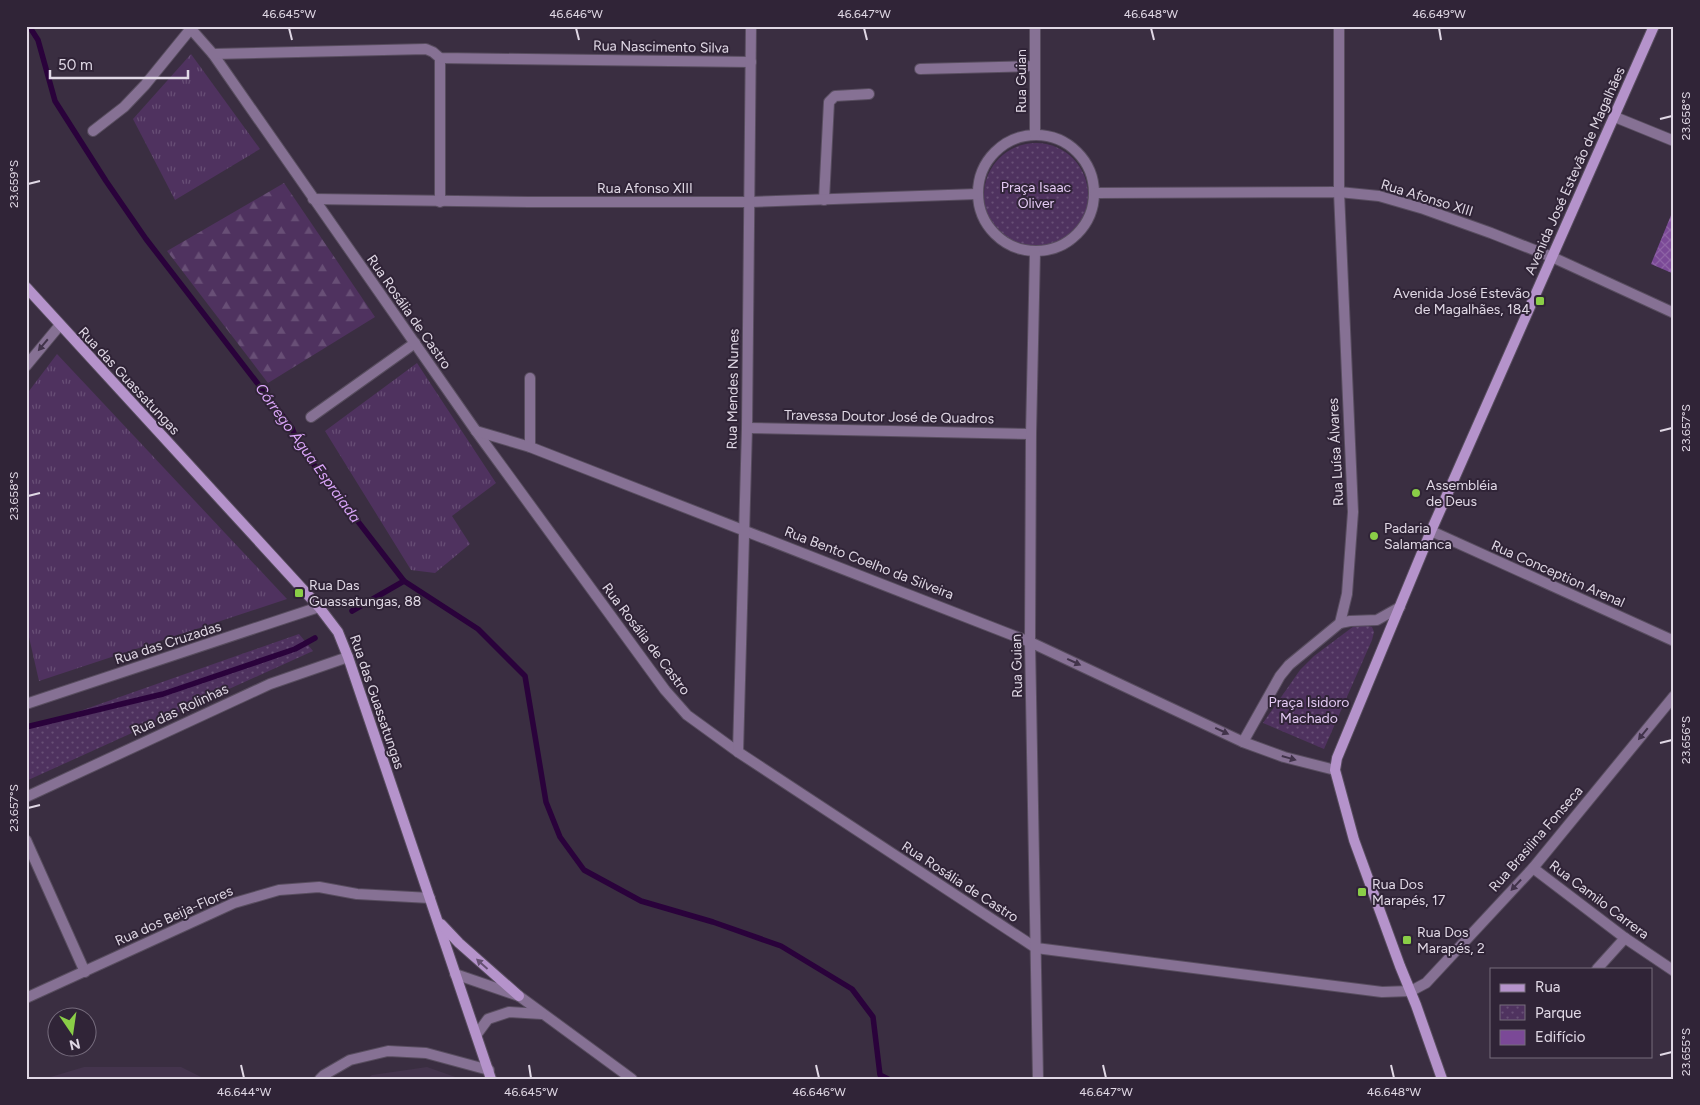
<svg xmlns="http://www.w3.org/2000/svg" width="1700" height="1105" font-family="Figtree,sans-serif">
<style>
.built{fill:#44344d}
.grass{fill:url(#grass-tufts)}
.forest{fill:url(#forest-firs)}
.park{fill:url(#park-dots)}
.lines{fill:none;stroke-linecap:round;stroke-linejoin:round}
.stream{stroke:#2a023b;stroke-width:5.5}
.building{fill:url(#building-cross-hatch)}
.lane-casing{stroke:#584d5f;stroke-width:12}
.street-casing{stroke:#584d5f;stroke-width:12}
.secondary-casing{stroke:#584d5f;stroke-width:12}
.lane{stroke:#867194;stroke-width:10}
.street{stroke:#867194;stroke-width:10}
.secondary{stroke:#b593cb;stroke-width:10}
.oneway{fill:#41334a}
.oneway2{fill:#655072}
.ticks{fill:none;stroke:#e0d8e5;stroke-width:2}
.poi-dot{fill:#8ace47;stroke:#302437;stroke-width:2}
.labels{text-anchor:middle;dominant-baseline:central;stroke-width:4;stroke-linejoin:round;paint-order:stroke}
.street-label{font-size:14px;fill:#e0d8e5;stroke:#302437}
.park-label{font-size:14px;fill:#e3c9f3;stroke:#302437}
.poi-label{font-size:14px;fill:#e0d8e5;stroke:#302437;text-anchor:start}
.water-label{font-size:15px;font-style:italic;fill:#dba6fa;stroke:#302437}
.neatline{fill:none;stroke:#e0d8e5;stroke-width:2}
.ticks-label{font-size:12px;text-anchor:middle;fill:#e0d8e5}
</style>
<defs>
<pattern id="grass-tufts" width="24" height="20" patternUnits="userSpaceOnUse" patternTransform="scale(1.25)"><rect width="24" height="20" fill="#4f325f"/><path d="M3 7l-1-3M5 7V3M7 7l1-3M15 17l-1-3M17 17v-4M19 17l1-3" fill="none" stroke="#684f76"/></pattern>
<pattern id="forest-firs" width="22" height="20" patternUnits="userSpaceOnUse" patternTransform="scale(1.25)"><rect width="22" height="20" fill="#4f325f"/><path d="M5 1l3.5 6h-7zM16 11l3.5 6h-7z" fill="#684f76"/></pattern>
<pattern id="park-dots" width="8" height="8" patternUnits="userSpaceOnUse" patternTransform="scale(1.25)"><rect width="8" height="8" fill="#4f325f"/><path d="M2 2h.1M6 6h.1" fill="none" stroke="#684f76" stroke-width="1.8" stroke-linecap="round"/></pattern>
<pattern id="building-cross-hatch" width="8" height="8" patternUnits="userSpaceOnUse" patternTransform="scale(1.25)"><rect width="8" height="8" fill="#7b4997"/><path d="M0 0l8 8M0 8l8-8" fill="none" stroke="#8d62a5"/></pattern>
</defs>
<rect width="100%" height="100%" fill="#3a2e41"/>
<g class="built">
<path d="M84 1067H181L205 1079H44Z"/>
<path d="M427 1067 461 1079H367L372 1075Z"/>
</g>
<g class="grass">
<path d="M191 54 260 149 175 200 133 119Z"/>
<path d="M57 354 287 599 39 681 26 624V395Z"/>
<path d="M417 363 496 483 452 516 470 544 435 573 411 570 325 431Z"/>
</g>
<path class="forest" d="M284 183 375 317 268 383 167 251Z"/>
<g class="park">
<circle cx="1036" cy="195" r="52"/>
<path d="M1365 625 1372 627 1374 632 1372 640 1324 749 1263 723 1300 670 1314 656 1354 626Z"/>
<path d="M299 634 313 651 26 781V730Z"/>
</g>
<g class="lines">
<g class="stream">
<path d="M29 26 38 40 55 101 106 181 146 239 292 428 298 444 404 581 478 629 525 676 546 802 560 837 584 870 641 901 713 922 781 946 852 989 873 1017 880 1075 888 1079"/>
<path d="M352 611 404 581"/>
<path d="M26 727 163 694 295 649 315 638"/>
</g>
</g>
<path class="building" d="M1674 208V274L1651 264Z"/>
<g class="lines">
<defs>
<g id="lane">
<path d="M920 69 1035 66"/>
<path d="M1615 117 1674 141"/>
<path d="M824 200 829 102 835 96 869 94"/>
<path d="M440 202V58"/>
<path d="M311 417 415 343"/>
<path d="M747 428 1031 434"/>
<path d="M530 447V378"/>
<path d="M26 840 85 972"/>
</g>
<g id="street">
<path d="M191 29 213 54 476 431 665 690 687 715 738 752 1036 948 1382 992 1411 991 1426 983 1533 868 1674 696"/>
<path d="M213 54 426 49 433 52 440 58 751 62"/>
<path d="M93 131 124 107 145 85 193 26"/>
<circle cx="1036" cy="193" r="58"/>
<path d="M1035 135V26"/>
<path d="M1095 193 1339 192 1379 196 1424 209 1491 233 1552 257 1674 313"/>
<path d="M313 199 529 202H750L977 194"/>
<path d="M1035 252 1031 434 1030 642 1038 1079"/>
<path d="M26 366 60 325"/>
<path d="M476 431 530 447 1030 642 1243 742 1284 757 1335 770"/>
<path d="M1431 531 1674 641"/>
<path d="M1340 623 1350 621 1377 620 1400 607"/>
<path d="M26 704 319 607"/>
<path d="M1243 742 1280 676 1289 665 1340 623 1347 594 1353 512 1339 192V26"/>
<path d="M738 752 747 428 751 26"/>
<path d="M26 797 270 684 348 657"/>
<path d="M1533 868 1625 938 1674 971"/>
<path d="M1597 969 1625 938"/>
<path d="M455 974 519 996 632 1079"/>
<path d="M26 998 234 903 279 890 319 887 357 894 430 898"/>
<path d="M477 1034 488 1019 509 1012 542 1014"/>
<path d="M320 1079 324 1075 350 1060 388 1051 426 1053 489 1070"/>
</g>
<g id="secondary">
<path d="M26 287 319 607 338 632 348 657 491 1079"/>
<path d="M441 924 459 943 519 996"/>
<path d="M1442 1079 1416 1005 1400 966 1354 840 1335 770 1337 758 1431 531 1654 26"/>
</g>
</defs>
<use href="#lane" class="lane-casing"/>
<use href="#street" class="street-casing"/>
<use href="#secondary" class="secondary-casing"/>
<use href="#lane" class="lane"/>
<use href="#street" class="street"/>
<use href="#secondary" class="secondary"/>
</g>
<defs><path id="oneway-solid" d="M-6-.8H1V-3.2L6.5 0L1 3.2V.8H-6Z" transform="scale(1.25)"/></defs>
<g class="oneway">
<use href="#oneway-solid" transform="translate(43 345) rotate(130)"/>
<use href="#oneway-solid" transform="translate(1074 662) rotate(25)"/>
<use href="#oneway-solid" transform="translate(1222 731) rotate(25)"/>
<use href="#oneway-solid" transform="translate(1643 734) rotate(129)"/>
<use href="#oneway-solid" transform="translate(1289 758) rotate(16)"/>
<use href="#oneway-solid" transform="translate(1516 885) rotate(133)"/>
</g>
<use class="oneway2" href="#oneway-solid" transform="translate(482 964) rotate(-138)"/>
<path class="ticks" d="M289 28 292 40M576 28 579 40M864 28 867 40M1151 28 1154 40M1439 28 1441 40M1660 119 1672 116M28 184 40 181M1660 431 1672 428M28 496 40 493M1660 743 1672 740M28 808 40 805M1660 1055 1672 1052M241 1065 244 1078M529 1065 531 1078M816 1065 819 1078M1103 1065 1106 1078M1391 1065 1394 1078"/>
<g class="poi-dot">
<rect x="1535" y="296" width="10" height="10" rx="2.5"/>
<circle cx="1416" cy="493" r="5"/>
<circle cx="1374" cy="536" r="5"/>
<rect x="294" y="588" width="10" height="10" rx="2.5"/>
<rect x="1357" y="887" width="10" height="10" rx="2.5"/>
<rect x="1402" y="935" width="10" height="10" rx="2.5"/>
</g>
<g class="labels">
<g class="street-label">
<text transform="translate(661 47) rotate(1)">Rua Nascimento Silva</text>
<text transform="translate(1021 81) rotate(-90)">Rua Guian</text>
<text transform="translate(1575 171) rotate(-66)">Avenida José Estevão de Magalhães</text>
<text x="645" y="188">Rua Afonso XIII</text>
<text transform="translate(1427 198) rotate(17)">Rua Afonso XIII</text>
<text transform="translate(409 312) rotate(55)">Rua Rosália de Castro</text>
<text transform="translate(129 381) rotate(47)">Rua das Guassatungas</text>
<text transform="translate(733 389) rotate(-89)">Rua Mendes Nunes</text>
<text transform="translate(889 417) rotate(1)">Travessa Doutor José de Quadros</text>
<text transform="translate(1336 452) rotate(-93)">Rua Luísa Álvares</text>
<text transform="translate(869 563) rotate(21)">Rua Bento Coelho da Silveira</text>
<text transform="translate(1558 574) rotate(24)">Rua Conception Arenal</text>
<text transform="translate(646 639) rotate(53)">Rua Rosália de Castro</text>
<text transform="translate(168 643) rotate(-18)">Rua das Cruzadas</text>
<text transform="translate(1017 666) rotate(-91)">Rua Guian</text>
<text transform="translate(377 702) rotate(71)">Rua das Guassatungas</text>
<text transform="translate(180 710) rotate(-25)">Rua das Rolinhas</text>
<text transform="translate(1536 839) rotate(-49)">Rua Brasilina Fonseca</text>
<text transform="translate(960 882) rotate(33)">Rua Rosália de Castro</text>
<text transform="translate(1599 900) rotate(37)">Rua Camilo Carrera</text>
<text transform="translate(174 916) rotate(-24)">Rua dos Beija-Flores</text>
</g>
<g class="park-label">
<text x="1036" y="187">Praça Isaac<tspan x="1036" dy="16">Oliver</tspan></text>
<text x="1309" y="702">Praça Isidoro<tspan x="1309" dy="16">Machado</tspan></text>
</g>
<g class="poi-label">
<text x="1530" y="293" text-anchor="end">Avenida José Estevão<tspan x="1530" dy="16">de Magalhães, 184</tspan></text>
<text x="1426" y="485">Assembléia<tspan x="1426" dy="16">de Deus</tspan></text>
<text x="1384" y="528">Padaria<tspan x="1384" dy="16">Salamanca</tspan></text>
<text x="309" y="585">Rua Das<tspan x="309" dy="16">Guassatungas, 88</tspan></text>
<text x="1372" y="884">Rua Dos<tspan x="1372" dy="16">Marapés, 17</tspan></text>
<text x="1417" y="932">Rua Dos<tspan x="1417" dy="16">Marapés, 2</tspan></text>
</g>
<g class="water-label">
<text transform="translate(308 453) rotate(54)">Córrego Água Espraiada</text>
</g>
</g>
<rect width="1700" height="1105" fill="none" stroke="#302437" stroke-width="55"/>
<rect x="1490" y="968" width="162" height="90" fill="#302437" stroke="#766c7d"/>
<rect x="1500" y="984" width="25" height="8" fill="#b593cb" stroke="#766c7d"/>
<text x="1535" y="992" font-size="15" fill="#e0d8e5">Rua</text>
<rect x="1500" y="1005" width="25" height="15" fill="url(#park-dots)" stroke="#766c7d"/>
<text x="1535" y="1018" font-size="15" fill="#e0d8e5">Parque</text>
<rect x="1500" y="1030" width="25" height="15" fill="#7b4997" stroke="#766c7d"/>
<text x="1535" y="1042" font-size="15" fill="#e0d8e5">Edifício</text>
<g transform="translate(72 1032) rotate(167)"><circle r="24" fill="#302437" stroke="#766c7d"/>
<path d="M0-4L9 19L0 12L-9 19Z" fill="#8ace47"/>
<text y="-8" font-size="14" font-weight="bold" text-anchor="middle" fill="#e0d8e5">N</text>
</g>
<path d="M50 70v8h138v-8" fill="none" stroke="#e0d8e5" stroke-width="2.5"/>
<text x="58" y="70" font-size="15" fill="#e0d8e5" stroke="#302437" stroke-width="4" paint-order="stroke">50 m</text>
<rect x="28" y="28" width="1644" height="1050" class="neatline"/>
<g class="ticks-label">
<text x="289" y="18">46.645°W</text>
<text x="576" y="18">46.646°W</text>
<text x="864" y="18">46.647°W</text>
<text x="1151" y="18">46.648°W</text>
<text x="1439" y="18">46.649°W</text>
<text transform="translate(1686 116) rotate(-90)" y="4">23.658°S</text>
<text transform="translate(14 184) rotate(-90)" y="4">23.659°S</text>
<text transform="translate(1686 428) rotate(-90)" y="4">23.657°S</text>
<text transform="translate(14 496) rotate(-90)" y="4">23.658°S</text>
<text transform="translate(1686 740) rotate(-90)" y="4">23.656°S</text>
<text transform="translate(14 808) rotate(-90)" y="4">23.657°S</text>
<text transform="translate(1686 1052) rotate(-90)" y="4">23.655°S</text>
<text x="244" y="1096">46.644°W</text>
<text x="531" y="1096">46.645°W</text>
<text x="819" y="1096">46.646°W</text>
<text x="1106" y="1096">46.647°W</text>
<text x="1394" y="1096">46.648°W</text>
</g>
</svg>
